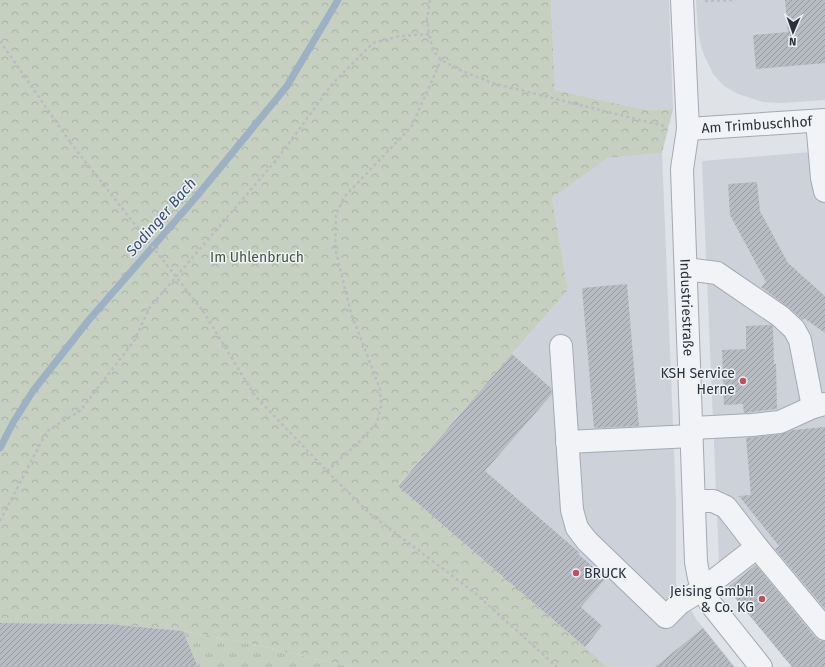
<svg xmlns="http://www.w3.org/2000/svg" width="825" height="667" font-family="'Fira Sans',sans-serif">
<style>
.built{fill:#cdd1d9}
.grass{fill:url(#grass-tufts)}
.forest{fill:url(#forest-crowns)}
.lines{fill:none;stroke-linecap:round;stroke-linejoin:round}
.stream{stroke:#9db0c4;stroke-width:7}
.building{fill:url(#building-hatch)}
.minor-casing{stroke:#a5a9b1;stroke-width:24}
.path{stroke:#b9bdc2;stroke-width:2.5;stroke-dasharray:3 3;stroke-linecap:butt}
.minor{stroke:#f1f3f6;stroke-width:22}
.path-bridge{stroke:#b9bdc2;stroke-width:2.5;stroke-dasharray:3 3;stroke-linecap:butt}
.poi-dot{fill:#c24e61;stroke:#eef1f5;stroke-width:1.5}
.labels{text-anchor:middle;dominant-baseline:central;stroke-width:3;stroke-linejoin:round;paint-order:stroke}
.street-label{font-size:14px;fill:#29313d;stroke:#eef1f5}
.park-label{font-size:14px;fill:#3e5738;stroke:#eef1f5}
.poi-label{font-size:14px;fill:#29313d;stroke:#eef1f5;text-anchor:end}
.water-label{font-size:15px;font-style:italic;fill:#37506d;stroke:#eef1f5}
</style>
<defs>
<pattern id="grass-tufts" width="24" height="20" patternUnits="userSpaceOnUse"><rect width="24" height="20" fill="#c5d0c1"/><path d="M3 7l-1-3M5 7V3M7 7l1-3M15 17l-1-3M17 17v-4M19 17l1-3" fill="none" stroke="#a9b3a7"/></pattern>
<pattern id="forest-crowns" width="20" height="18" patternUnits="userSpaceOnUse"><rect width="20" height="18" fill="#c5d0c1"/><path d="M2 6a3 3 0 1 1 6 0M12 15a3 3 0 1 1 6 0" fill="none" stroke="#a9b3a7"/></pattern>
<pattern id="building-hatch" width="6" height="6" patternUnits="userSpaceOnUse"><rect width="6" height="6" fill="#b7bcc3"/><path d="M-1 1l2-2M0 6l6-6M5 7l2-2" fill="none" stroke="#9599a0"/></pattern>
</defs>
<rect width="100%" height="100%" fill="#dfe2e7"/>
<g class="built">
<path d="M551 0H669L673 109 647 110 555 90Z"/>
<path d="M696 0H825V100L782 103 763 102 738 94 724 86 713 74 702 50 698 31Z"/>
<path d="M825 151V667H792L727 588 719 561 702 161Z"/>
<path d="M662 153 676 500V584L696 619 735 667H611L607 666 398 486 568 290 552 198 608 158Z"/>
</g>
<path class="grass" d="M183 631 257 645 350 667H198Z"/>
<path class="forest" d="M0 0H551L555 90 647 110 673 109 662 153 608 158 552 198 568 290 398 485 607 666 611 667H350L257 645 183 631 109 624 0 623Z"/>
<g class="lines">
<path class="stream" d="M0 448 14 421 33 391 88 321 197 196 287 86 338 0"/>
</g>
<g class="building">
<path d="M785 0H825V63L756 69 753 35 788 32Z"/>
<path d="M757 182 760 211 788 263 825 296V333L804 318 803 320 787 306 761 287 766 282 730 215 728 184Z"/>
<path d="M627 284 639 426 594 428 582 288Z"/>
<path d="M771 325 773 326 774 364H776L777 409 744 413 743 404 724 405 722 350 746 349V326Z"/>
<path d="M512 354 551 388 552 394 485 471 580 553 578 554 606 578 581 607 602 626 585 647 398 486Z"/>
<path d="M825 427V609L775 549 779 546 739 496 751 495 746 438 781 434 793 430Z"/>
<path d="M756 565 815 637 820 641H825V667H792L727 588Z"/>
<path d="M0 623 109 624 183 631 198 667H0Z"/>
<path d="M703 628 734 667H655Z"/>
</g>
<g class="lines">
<defs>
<g id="minor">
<path id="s1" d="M682 0 688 129 682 169 696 562 699 578 710 603 761 667"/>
<path d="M817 121 822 178 825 191"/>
<path id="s2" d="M688 129 825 120"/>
<path d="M686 269 717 273 780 316 794 329 800 340 813 407"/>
<path d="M561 346 572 510 577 528 587 541 666 617 680 603 703 589 757 547 825 629"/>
<path d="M692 428 752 425 780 422 813 407 825 404"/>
<path d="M567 442 692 436"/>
<path d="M694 501H713L726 507 757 547"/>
</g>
</defs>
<use href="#minor" class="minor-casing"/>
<g class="path">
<path d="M430 0 427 19 429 34 433 50 441 60 462 71 492 83 664 126"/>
<path d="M705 1 732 0"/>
<path d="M0 41 70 142"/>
<path d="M203 311 255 396 327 471 370 514 475 593 557 667"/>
<path d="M327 471 358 443 377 423 381 406 380 389 351 313 335 248 336 214 345 196 412 126 441 60"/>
<path d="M0 521 47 431 80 411 134 341 150 307 278 158 333 83 373 43 400 36 429 34"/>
</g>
<use href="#minor" class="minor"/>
<path class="path-bridge" d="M70 142 203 311"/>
</g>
<g class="poi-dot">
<circle cx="743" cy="381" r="4"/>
<circle cx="576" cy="573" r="4"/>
<circle cx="762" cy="599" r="4"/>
</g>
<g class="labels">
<g class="street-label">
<text stroke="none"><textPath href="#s2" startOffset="69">Am Trimbuschhof</textPath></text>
<text stroke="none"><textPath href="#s1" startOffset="308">Industriestraße</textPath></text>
</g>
<g class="park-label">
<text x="257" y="257">Im Uhlenbruch</text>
</g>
<g class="poi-label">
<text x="735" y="373">KSH Service<tspan x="735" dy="16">Herne</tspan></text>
<text x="584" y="573" text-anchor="start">BRUCK</text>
<text x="754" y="591">Jeising GmbH<tspan x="754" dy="16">&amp; Co. KG</tspan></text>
</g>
<g class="water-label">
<text transform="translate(161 217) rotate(-49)">Sodinger Bach</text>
</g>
</g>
<g transform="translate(793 32) rotate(182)" stroke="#eef1f5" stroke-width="3" paint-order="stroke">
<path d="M0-3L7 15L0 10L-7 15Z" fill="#29313d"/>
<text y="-6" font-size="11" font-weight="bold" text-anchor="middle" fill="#29313d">N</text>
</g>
</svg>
